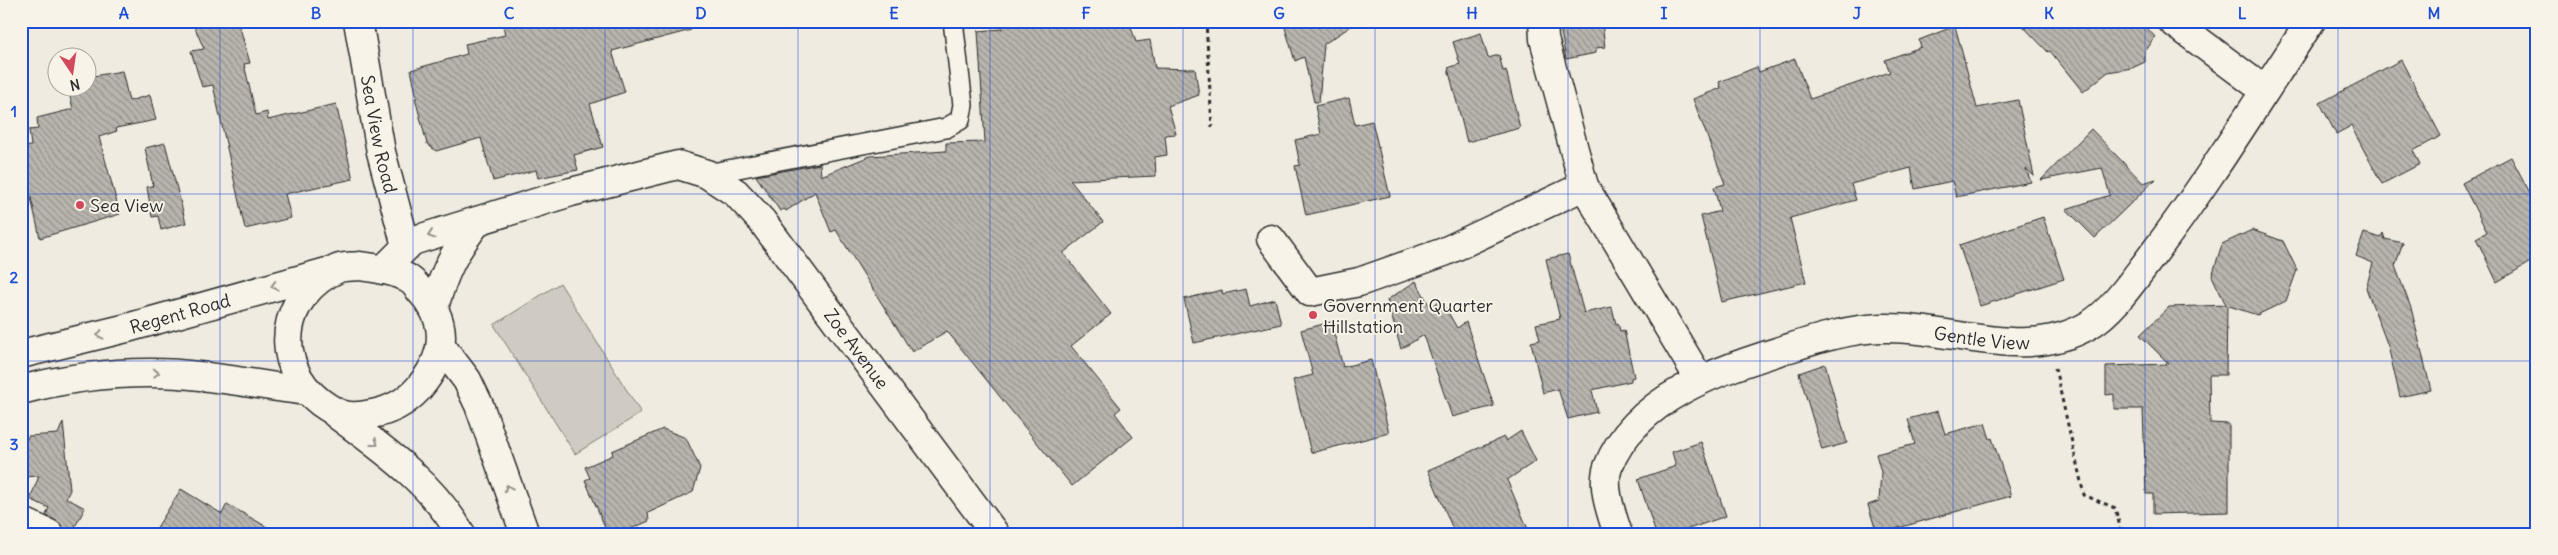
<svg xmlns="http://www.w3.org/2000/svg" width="2558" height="555" font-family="Delius,sans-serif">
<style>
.garden{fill:#cfcbc2;stroke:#7d7b76}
.building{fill:url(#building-back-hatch);stroke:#2b2b2b}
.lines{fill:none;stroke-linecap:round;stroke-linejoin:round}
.service-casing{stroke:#2b2b2b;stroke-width:22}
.minor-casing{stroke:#2b2b2b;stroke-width:31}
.primary-casing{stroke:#2b2b2b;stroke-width:31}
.path{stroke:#2b2b2b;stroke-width:3;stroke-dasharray:4 4;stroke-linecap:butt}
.service{stroke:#f7f3e8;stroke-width:19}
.minor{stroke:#f7f3e8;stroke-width:28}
.primary{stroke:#f7f3e8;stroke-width:28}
.oneway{stroke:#918f8a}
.grid{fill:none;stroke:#1d4ed8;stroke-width:1;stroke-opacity:0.55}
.poi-dot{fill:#d1495b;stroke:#f7f3e8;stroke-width:2}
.labels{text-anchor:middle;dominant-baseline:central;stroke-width:4;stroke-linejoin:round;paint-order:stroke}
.street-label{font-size:18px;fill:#2b2b2b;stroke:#f7f3e8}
.poi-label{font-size:18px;fill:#2b2b2b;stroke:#f7f3e8;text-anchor:start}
.neatline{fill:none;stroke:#1d4ed8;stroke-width:2}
.grid-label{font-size:16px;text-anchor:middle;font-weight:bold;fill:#1d4ed8}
</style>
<defs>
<pattern id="building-back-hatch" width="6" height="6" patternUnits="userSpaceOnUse" patternTransform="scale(1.25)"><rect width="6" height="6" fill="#b8b5ae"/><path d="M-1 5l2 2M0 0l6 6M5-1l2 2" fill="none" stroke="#96938e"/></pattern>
</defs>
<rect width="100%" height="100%" fill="#efebe0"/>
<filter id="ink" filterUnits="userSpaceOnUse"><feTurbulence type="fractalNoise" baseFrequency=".02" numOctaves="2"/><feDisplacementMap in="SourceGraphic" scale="10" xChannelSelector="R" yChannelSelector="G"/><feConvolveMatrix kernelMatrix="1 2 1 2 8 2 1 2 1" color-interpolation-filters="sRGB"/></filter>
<g filter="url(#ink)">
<path class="garden" d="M560 283 641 413 575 454 494 325Z"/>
<g class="building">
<path d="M192 21H238L250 63 244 64 256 115 267 112 268 120 336 104 353 179 285 194 291 218 245 229 213 85 202 87 191 51 204 49Z"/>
<path d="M502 21H690L691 30 612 51 625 92 590 104 603 147 574 155 578 170 538 178 536 170 493 181 481 138 436 151 427 144 415 98H417L411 70 467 54 465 44 505 35Z"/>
<path d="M1043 21H1129L1136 42 1150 40 1155 68 1195 69 1199 95 1168 106 1176 134 1165 135 1167 155 1155 157 1156 176 1070 180 1103 222 1063 253 1111 314 1071 346 1121 408 1115 413 1133 437 1072 486 947 331 912 352 836 230 831 232 815 192 786 211 784 209 780 211 756 176 820 164 821 176 870 156 946 151V143L985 142 978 31 1002 29 1001 23Z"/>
<path d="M1283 21H1359L1324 44 1319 102H1314L1304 57 1295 61Z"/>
<path d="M2018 21H2141L2155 37 2145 52V62L2132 68 2108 72 2083 92 2050 51 2048 52Z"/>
<path d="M1602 22 1605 47 1596 48V53L1566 59 1560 27Z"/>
<path d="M1955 26 1977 108 2018 100 2034 176 2026 169 2031 182 1956 197 1952 181 1915 189 1911 168 1851 184 1856 200 1790 218 1806 282 1722 302 1701 216 1720 211 1714 187 1725 184 1693 99 1721 88 1719 82 1757 67 1759 72 1795 59 1810 99 1890 72 1885 60 1921 47 1919 40Z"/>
<path d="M1481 33 1488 58 1499 55 1503 71 1506 70 1520 128 1467 142 1448 68 1460 64 1453 42Z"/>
<path d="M2401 60 2441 136 2413 151 2420 164 2382 184 2351 126 2336 134 2320 103Z"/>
<path d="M122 71 129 101 150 95 156 120 116 128 117 131 99 137 120 214 40 238 21 153V147L31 146 29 130 38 129 37 118 73 109 68 88H88V77Z"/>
<path d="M1349 98 1355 125 1372 121 1390 196 1306 215 1295 166 1300 165 1295 140 1321 134 1315 106Z"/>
<path d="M2091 129 2143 183 2156 179 2095 238 2066 209 2110 195 2102 168 2041 180Z"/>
<path d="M165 143 186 223 161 230 158 216 152 217 147 187 153 186 145 148Z"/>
<path d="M2511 157 2537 206V258L2497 282 2476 238 2487 232 2462 183Z"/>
<path d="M2043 217 2064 279 1980 306 1959 245Z"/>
<path d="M2252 230 2283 241 2297 270 2286 301 2257 315 2226 305 2212 276 2222 244Z"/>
<path d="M2364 233 2381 238 2383 233 2385 239 2403 243 2395 266 2411 308 2431 390 2400 397 2388 346 2366 288 2373 263 2356 256Z"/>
<path d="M1568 254 1584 313 1612 307 1616 324 1618 323 1620 331 1624 330 1634 377 1631 378V381L1592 390 1597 412 1568 419 1558 389 1543 393 1531 342 1540 340 1536 324 1560 319 1546 259Z"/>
<path d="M1416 281 1430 307 1441 300 1457 328 1466 322 1494 406 1452 417 1424 335 1401 349 1387 300Z"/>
<path d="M1246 289 1250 306 1275 299 1281 324 1194 343 1184 299 1222 290 1223 294Z"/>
<path d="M2227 305 2226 375H2209L2210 423 2229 424V512L2153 514V494H2146L2143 409H2114V394L2106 395V366L2169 364 2140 335 2169 307Z"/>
<path d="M1331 322 1343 367 1371 360 1389 433 1311 453 1293 380 1313 375 1301 330Z"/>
<path d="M1825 364 1847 443 1822 450 1799 373Z"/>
<path d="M1938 411 1945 434 1985 423 1990 439 1992 438 2011 496 1877 534 1868 505 1879 501 1881 472 1876 454 1915 444 1908 419Z"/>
<path d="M63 422 70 490 66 498 85 508 71 534 64 533 61 525 46 515 49 508 30 499 39 476 21 477V440L28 438V436L58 434Z"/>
<path d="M663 429 686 438 700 468 693 492 648 513 649 521 619 534H608L585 480 590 478 585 467 613 455 612 451Z"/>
<path d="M1521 431 1536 461 1507 480 1530 534H1455L1428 470 1504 437 1506 441Z"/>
<path d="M1701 442 1726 516 1674 534H1656L1638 479 1676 466 1672 452Z"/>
<path d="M181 489 222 514 227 504 279 534H153Z"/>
</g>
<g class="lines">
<defs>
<path id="service" d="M707 174 946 128 960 120 963 105 953 21"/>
<g id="minor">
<path id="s1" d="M358 21 381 152 406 246"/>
<path d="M1543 21 1544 39 1584 186 1700 380"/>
<path d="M2172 21 2264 90"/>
<path d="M1271 239 1310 292 1359 282 1444 252 1584 186"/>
<path id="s2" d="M383 270 412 241 571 192 678 165 707 174 736 193 762 221 995 534"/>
<path d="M434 307C445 270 454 251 478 221"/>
<path d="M21 521 49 534"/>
<path id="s3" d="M1618 534C1612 515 1601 487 1608 467 1635 397 1722 369 1786 349 1818 339 1848 329 1882 328 1950 326 2025 363 2089 325 2113 311 2134 279 2151 257 2209 181 2258 100 2311 21"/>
</g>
<g id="primary">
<path d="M359 266C375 268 396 270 410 280 415 283 419 290 423 294 451 326 444 359 418 389 406 402 389 411 372 414 348 419 339 416 320 402 271 364 280 295 337 269 343 266 352 267 359 266Z"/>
<path d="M441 346 467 380 479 405 525 534"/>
<path id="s4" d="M21 354 127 328 327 272"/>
<path d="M21 390C62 379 108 373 150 373 203 373 255 385 307 391"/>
<path d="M336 414C383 449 431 482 461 534"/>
</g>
</defs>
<use href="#service" class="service-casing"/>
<use href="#minor" class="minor-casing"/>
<use href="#primary" class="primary-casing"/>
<g class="path">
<path d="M1206 21 1212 127"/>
<path d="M2055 368 2084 495 2115 508 2122 534"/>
</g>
<use href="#service" class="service"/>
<use href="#minor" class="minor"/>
<use href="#primary" class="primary"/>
</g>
<defs><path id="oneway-chevron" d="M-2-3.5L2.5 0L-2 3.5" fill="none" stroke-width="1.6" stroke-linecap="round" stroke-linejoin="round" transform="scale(1.25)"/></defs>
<g class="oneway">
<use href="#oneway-chevron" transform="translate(431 235) rotate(162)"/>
<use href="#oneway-chevron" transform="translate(274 286) rotate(164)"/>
<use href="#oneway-chevron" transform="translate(100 335) rotate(166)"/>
<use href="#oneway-chevron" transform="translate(156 373) rotate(2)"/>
<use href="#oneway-chevron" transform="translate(375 443) rotate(36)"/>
<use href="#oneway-chevron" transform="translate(508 488) rotate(-110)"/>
</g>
</g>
<path class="grid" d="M220 21V534M413 21V534M605 21V534M798 21V534M990 21V534M1183 21V534M1375 21V534M1568 21V534M1760 21V534M1953 21V534M2145 21V534M2338 21V534M21 194H2537M21 361H2537"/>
<g class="poi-dot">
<circle cx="80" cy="205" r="5"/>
<circle cx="1313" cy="315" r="5"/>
</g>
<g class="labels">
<g class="street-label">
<text stroke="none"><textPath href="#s1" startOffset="115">Sea View Road</textPath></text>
<text stroke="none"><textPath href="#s4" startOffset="164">Regent Road</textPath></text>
<text stroke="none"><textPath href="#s3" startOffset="489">Gentle View</textPath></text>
<text stroke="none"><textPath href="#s2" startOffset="580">Zoe Avenue</textPath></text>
</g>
<g class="poi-label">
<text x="90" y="205">Sea View</text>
<text x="1323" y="305">Government Quarter<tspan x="1323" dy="21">Hillstation</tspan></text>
</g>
</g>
<rect width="2558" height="555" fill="none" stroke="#f7f3e8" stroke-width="55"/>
<g transform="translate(72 72) rotate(167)"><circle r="24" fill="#f7f3e8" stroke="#a5a39c"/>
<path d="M0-4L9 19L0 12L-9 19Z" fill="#d1495b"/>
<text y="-8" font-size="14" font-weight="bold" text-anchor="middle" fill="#2b2b2b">N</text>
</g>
<rect x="28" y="28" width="2502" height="500" class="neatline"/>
<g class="grid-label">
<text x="124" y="19">A</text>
<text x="316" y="19">B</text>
<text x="509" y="19">C</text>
<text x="701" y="19">D</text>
<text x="894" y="19">E</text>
<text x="1086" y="19">F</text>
<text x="1279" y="19">G</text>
<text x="1472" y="19">H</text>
<text x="1664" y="19">I</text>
<text x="1857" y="19">J</text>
<text x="2049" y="19">K</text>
<text x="2242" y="19">L</text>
<text x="2434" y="19">M</text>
<text x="14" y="117">1</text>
<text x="14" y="283">2</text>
<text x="14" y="450">3</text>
</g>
</svg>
